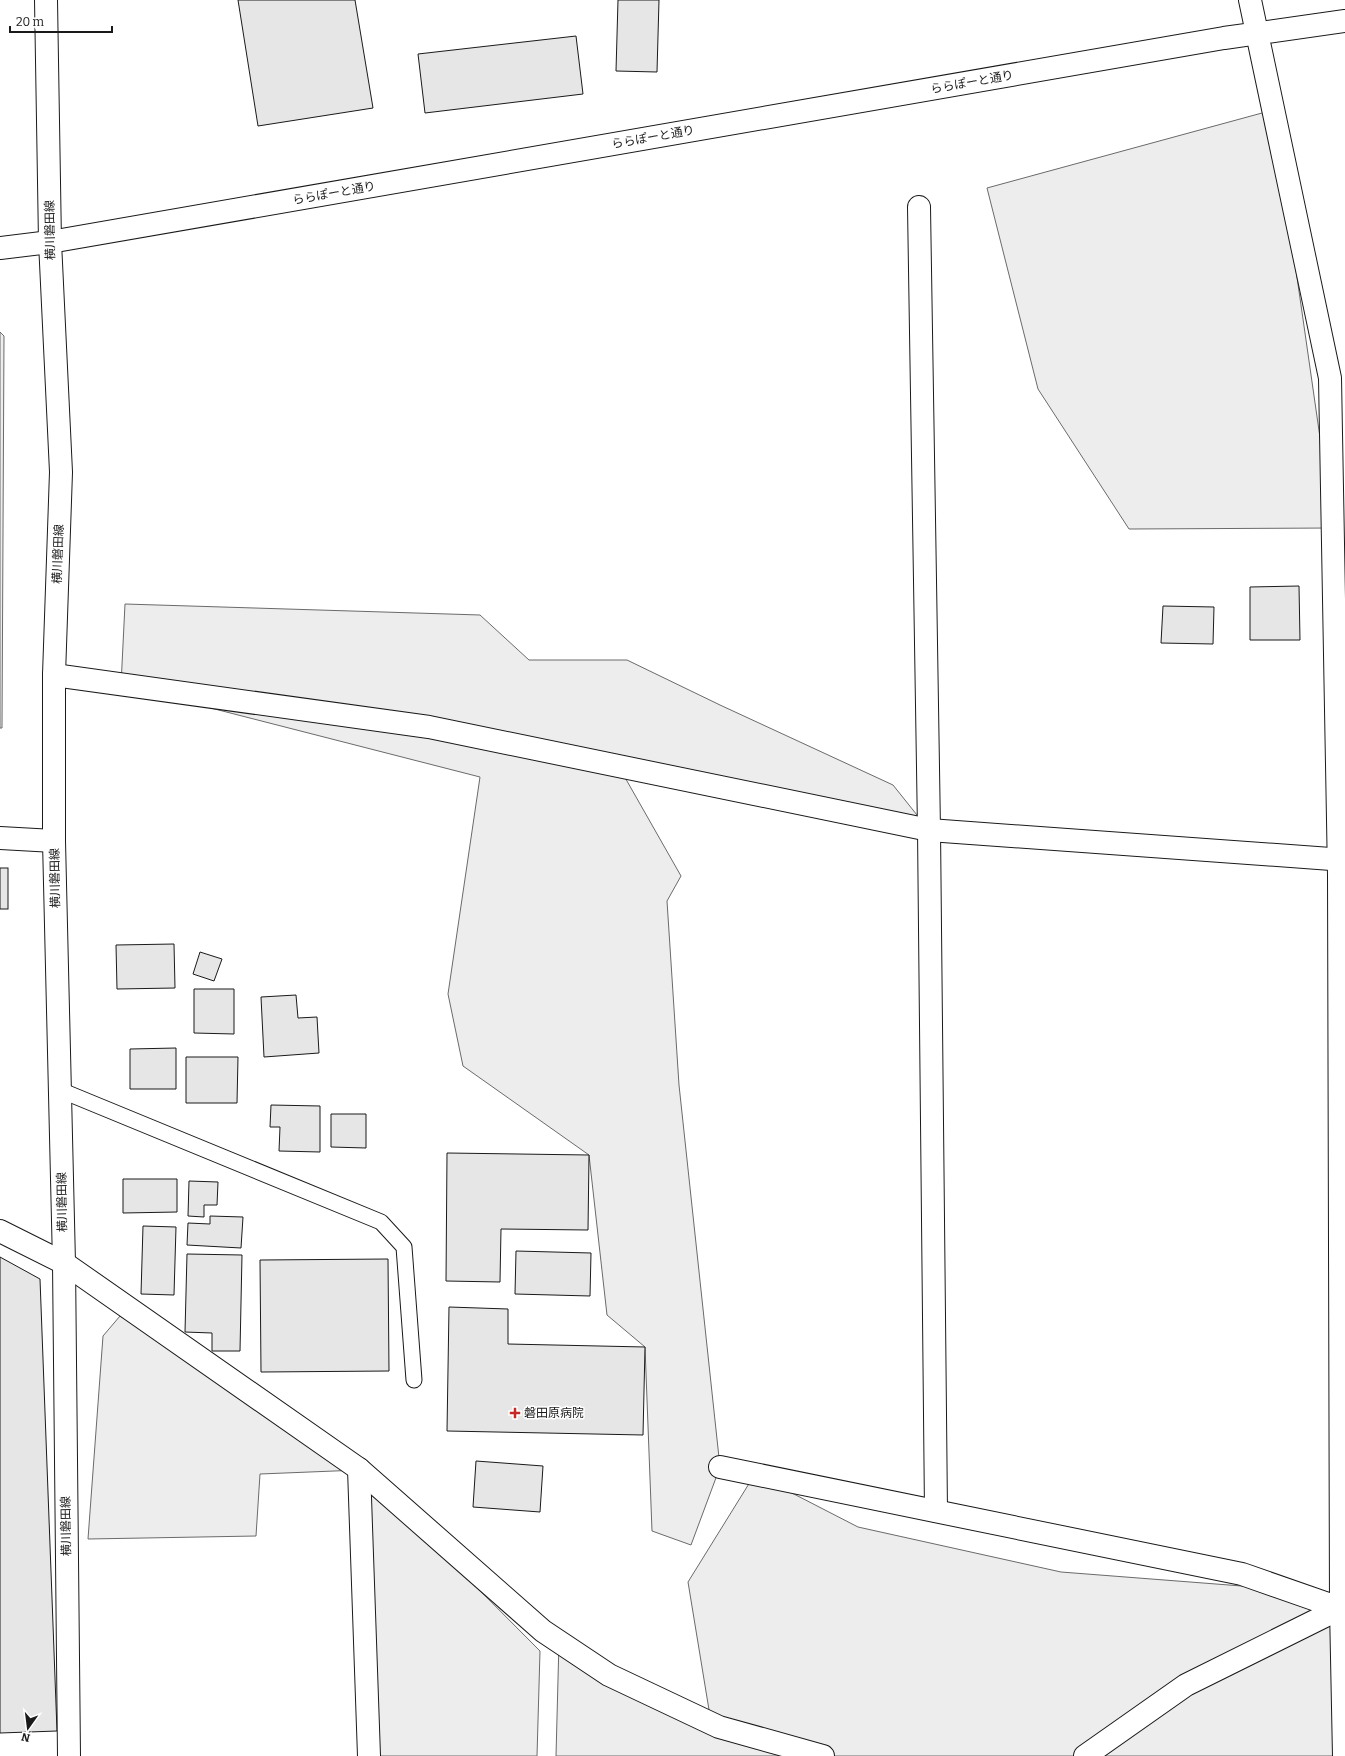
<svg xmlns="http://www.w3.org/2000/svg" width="1345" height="1756" font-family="Bitter,'Noto Sans JP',serif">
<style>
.built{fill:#ededed;stroke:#6a6a6a}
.building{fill:#e6e6e6;stroke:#1a1a1a}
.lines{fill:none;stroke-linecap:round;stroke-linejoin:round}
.lane-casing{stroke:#1a1a1a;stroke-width:17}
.street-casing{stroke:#1a1a1a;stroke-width:24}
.secondary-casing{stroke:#1a1a1a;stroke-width:24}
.lane{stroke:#fff;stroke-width:15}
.street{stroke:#fff;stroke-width:22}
.secondary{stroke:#fff;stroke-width:22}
.poi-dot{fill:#c62828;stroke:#fff;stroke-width:1.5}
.labels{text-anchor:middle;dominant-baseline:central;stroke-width:3;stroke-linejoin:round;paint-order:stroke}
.street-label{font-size:12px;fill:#1a1a1a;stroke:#fff}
.poi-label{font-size:12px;fill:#1a1a1a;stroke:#fff;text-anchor:start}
</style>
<rect width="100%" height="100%" fill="#fff"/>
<g class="built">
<path d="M1273 110 1333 528 1129 529 1038 389 987 188Z"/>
<path d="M0 332 4 336 2 728H0Z"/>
<path d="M125 604 480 615 529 660H627L720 705 893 785 929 830 619 767 681 876 667 901 679 1085 720 1467 691 1545 652 1531 645 1347 607 1315 589 1155 463 1066 448 994 480 777 121 685Z"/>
<path d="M120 1316 359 1469 540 1651 537 1756H369L359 1470 260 1474 256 1536 88 1539 103 1336Z"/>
<path d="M755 1474 858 1527 1061 1572 1345 1594V1756H556L559 1641 711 1722 688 1582Z"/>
</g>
<g class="building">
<path d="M238 0H355L373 108 258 126Z"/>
<path d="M618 0H659L657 72 616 71Z"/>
<path d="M576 36 583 94 425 113 418 54Z"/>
<path d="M1299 586 1300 640H1250V587Z"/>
<path d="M1163 606 1214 607 1213 644 1161 643Z"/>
<rect x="0" y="868" width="8" height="41"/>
<path d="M174 944 175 988 117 989 116 945Z"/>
<path d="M200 952 222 959 214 981 193 974Z"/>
<path d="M194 989H234V1034L194 1033Z"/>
<path d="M296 995 298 1018 317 1017 319 1053 264 1057 261 997Z"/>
<path d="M176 1048V1089H130V1049Z"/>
<path d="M186 1057H238L237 1103H186Z"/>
<path d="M271 1105 320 1106V1152L279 1151 280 1127H270Z"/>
<path d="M331 1114H366V1148L331 1147Z"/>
<path d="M447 1153 589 1155 588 1230 501 1229 500 1282 446 1281Z"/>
<path d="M123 1179H177V1212L123 1213Z"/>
<path d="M189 1181 218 1182 217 1205H204V1217L188 1216Z"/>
<path d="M210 1216 243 1217 241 1248 187 1245 188 1223 210 1224Z"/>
<path d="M143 1226 176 1227 174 1295 141 1294Z"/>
<path d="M516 1251 591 1253 590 1296 515 1294Z"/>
<path d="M187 1254 242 1255 240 1351H212V1333L185 1332Z"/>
<path d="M0 1257 40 1279 57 1731 0 1733Z"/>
<path d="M388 1259 389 1371 261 1372 260 1260Z"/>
<path d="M449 1307 508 1309V1344L645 1347 643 1435 447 1431Z"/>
<path d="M476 1461 543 1466 540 1512 473 1507Z"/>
</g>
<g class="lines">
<defs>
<path id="lane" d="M60 1090 381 1222 404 1247 414 1380"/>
<g id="street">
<path d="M1250 0 1330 378 1339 875 1341 1608 1344 1756"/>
<path d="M919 207 929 830 936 1511"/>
<path d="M54 675 429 727 929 830 1345 860"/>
<path d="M0 838 54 841"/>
<path d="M0 1231 64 1263 359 1469 543 1631 609 1675 719 1727 823 1756"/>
<path d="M720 1467 1242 1574 1345 1610"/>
<path d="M359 1469 369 1756"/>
<path d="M1085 1756 1186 1685 1341 1608"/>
</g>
<g id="secondary">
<path d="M46 0 50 242 61 472 54 675V841L64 1263 69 1756"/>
<path d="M0 248 50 242 1224 38 1345 21"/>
</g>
</defs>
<use href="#lane" class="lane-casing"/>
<use href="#street" class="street-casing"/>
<use href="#secondary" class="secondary-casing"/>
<use href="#lane" class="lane"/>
<use href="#street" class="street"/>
<use href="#secondary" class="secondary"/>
</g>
<path class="poi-dot" d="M513 1407h4v4h4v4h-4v4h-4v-4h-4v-4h4z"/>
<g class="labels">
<g class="street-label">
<text transform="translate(972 82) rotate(-10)">ららぽーと通り</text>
<text transform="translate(653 137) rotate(-10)">ららぽーと通り</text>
<text transform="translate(334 193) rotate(-10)">ららぽーと通り</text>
<text transform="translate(50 230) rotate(-91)">横川磐田線</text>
<text transform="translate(58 554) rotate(-88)">横川磐田線</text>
<text transform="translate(55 878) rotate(-91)">横川磐田線</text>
<text transform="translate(62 1202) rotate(-91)">横川磐田線</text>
<text transform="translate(66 1526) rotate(-91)">横川磐田線</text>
</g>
<g class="poi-label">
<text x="524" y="1413">磐田原病院</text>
</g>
</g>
<g transform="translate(28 1728) rotate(194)" stroke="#ffffff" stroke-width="3" paint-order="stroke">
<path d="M0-3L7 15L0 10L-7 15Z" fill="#1a1a1a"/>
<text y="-6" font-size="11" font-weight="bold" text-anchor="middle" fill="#1a1a1a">N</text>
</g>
<path d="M10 26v6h102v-6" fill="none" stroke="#1a1a1a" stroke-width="2"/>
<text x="16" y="26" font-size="12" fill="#1a1a1a" stroke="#ffffff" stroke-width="3" paint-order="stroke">20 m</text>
</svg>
